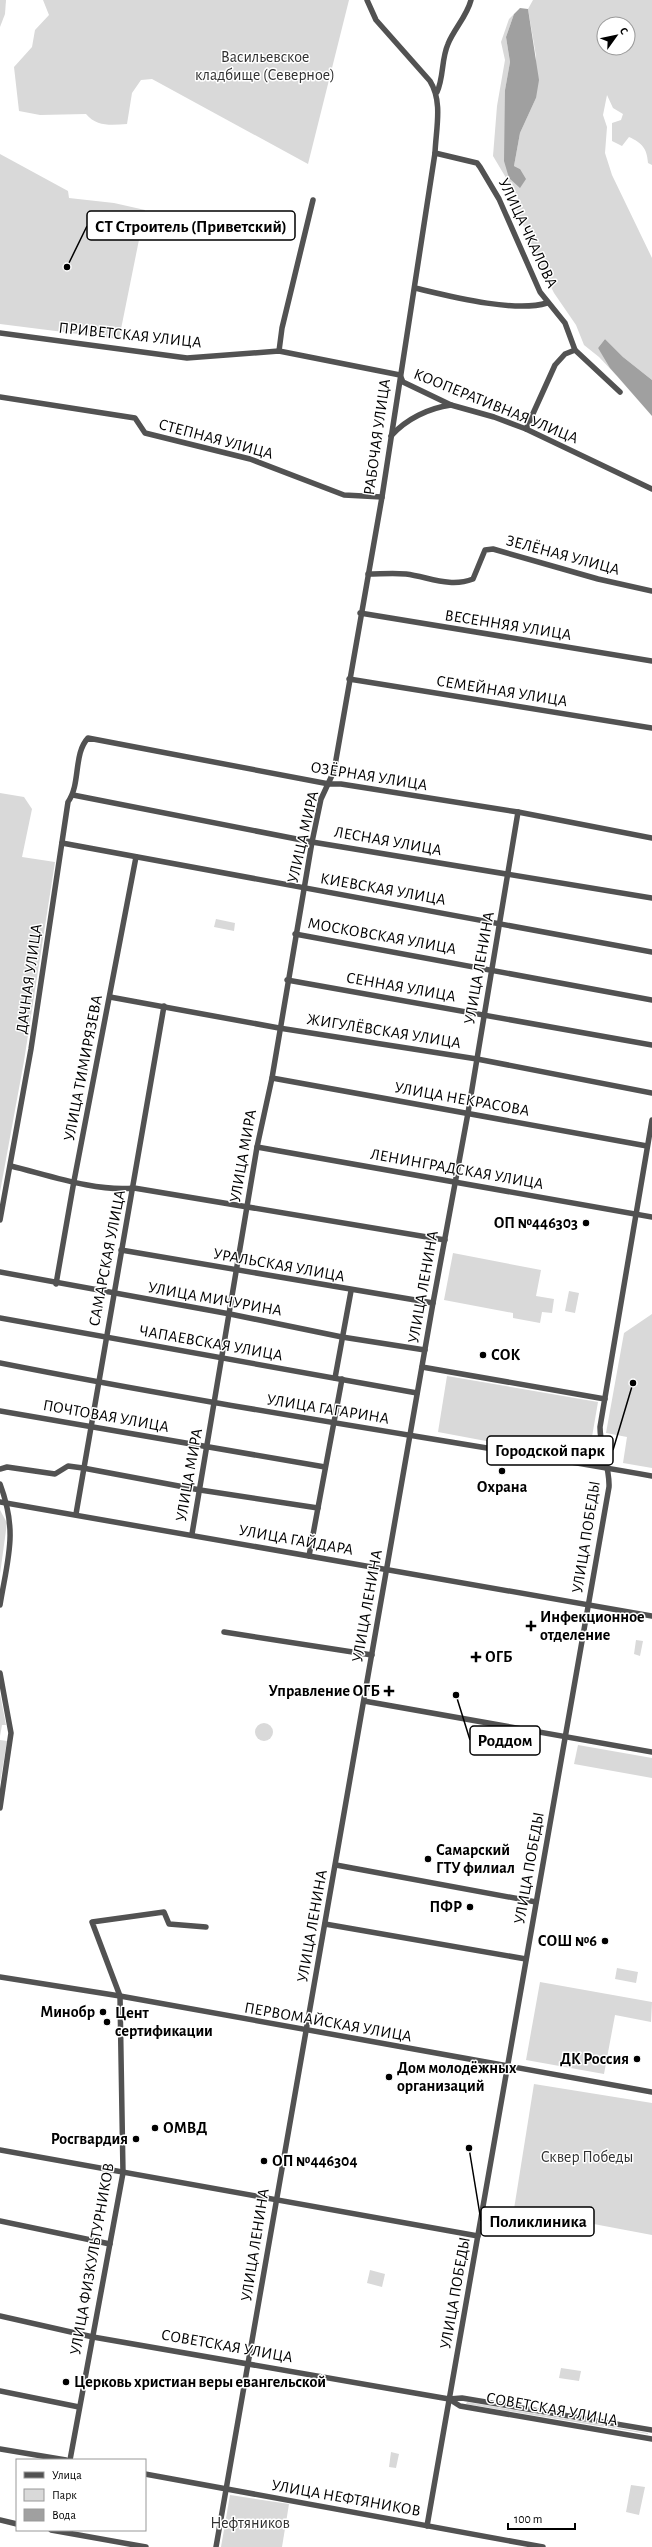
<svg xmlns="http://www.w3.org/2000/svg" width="652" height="2547" font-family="'Alegreya Sans',sans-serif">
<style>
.green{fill:#d9d9d9;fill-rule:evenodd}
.water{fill:#a0a0a0}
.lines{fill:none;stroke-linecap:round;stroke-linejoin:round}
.minor{stroke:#525252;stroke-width:5.5}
.poi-dot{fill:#000;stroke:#fff;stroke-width:1.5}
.labels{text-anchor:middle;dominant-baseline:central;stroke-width:3;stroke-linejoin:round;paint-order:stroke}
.park-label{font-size:16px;fill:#303030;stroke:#fff}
.street-label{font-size:16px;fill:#000;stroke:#fff}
.poi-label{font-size:16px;font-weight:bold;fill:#000;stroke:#fff;text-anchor:start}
.leader{fill:none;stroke:#000;stroke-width:1.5}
.callout-dot{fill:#000;stroke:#fff;stroke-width:1.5}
.callout{fill:#fff;stroke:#000;stroke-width:1.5}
.callout-label{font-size:17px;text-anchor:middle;font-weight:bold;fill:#000}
</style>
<rect width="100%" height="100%" fill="#fff"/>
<g class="green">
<path d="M0 0H6L5 14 0 27Z"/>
<path d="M43 0H349L308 164 152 79 141 80 132 93 127 124C111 125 97 127 86 114L40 115 19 111 14 67 32 47 35 30 49 15Z"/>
<path d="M533 0H652V165L648 163C647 148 642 143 629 137L622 146 612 141V123L621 120 623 114 613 108 607 95 603 115 607 127 605 153 612 175 652 258V380L623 357 605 339 598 348 617 376 599 357 584 345 576 325 554 293 542 269 515 206 518 198 493 156 497 106 505 60 501 42 509 19 514 14 506 37 510 62 505 90 509 178 520 169 514 166 520 133 536 98V56L528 9ZM604 24H628V48H604Z"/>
<path d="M0 154 68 191 69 198 114 203 145 210 119 339 0 324Z"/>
<path d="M0 793 24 797 32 809 22 857 55 862 24 1061 0 1192Z"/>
<path d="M216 919 235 923 234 931 214 927Z"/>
<path d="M453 1253 541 1270 536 1296 554 1299 552 1313 542 1312 540 1323 513 1318V1313L444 1300Z"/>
<path d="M569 1291 579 1293 575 1313 565 1311Z"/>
<path d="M652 1314V1468L623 1463 627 1437 606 1433 624 1333Z"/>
<path d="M447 1376 598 1402 588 1460 438 1432Z"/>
<path d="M0 1510 7 1523 0 1574Z"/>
<path d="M636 1640 643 1641 640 1656 634 1654Z"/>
<path d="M0 1694 6 1725H2L0 1736Z"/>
<circle cx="264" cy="1732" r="9"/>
<path d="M0 1740 7 1741 0 1783Z"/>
<path d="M578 1745 652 1758V1778L574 1764Z"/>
<path d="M617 1968 638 1972 636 1983 615 1979Z"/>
<path d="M540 1982 652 2002 651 2022 615 2015 604 2074 526 2060Z"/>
<path d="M534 2084 652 2103V2235L514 2209Z"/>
<path d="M370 2270 385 2274 382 2287 367 2283Z"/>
<path d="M561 2368 581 2371 579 2381 559 2378Z"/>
<path d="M467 2402 648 2433V2434L466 2404Z"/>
<path d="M391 2452 399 2454 396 2468 389 2467Z"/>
<path d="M631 2485 645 2487 639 2515 626 2512Z"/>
<path d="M230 2495 289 2504 282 2547H221Z"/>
</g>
<g class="water">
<path d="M520 8 528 9 539 80 536 98 520 133 514 166 520 169 526 179 520 188 509 178 504 161 505 90 510 62 506 37 514 14Z"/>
<path d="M605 339 623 357 652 380V416L610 368 598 348Z"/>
</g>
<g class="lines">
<g class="minor">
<path d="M437 92C444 77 441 60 448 44 454 29 467 16 471 0"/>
<path d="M435 153 477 163 480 167 499 199 540 292 565 323 575 350 620 392"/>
<path d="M415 288C449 296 514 313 547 303"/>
<path d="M0 333 187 358 279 351 400 375 403 382 451 405 494 417 526 429 652 489"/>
<path d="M279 351 282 328 313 200"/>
<path d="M0 397 135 418 145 433 250 459 344 495 382 497"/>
<path d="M526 429 555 365 565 354 575 350"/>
<path d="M391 436C406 419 429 408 451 405"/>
<path d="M368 574C380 574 393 573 406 574 429 577 450 588 473 579L485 550 493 549 598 579 652 591"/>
<path d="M360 613 652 661"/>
<path d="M349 679 652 728"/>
<path d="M73 795 312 842 652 898"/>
<path d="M62 843 652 952"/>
<path d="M295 934 652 1000"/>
<path d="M287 980 652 1045"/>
<path d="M110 997 279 1028 477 1059 652 1093"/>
<path d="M272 1078 647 1146"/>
<path d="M257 1147 652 1217"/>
<path d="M11 1166C48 1175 96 1192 134 1188L445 1240"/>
<path d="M0 1220 31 1049 68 802C81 784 73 754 88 738L329 784H341L518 812 652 838"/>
<path d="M121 1250 433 1303"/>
<path d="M0 1272 230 1314 342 1337 425 1350"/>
<path d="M56 1284 74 1181 136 857"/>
<path d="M0 1318 417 1393"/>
<path d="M0 1363C216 1406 435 1438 652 1476"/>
<path d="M422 1367 605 1399"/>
<path d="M335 1378 351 1291"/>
<path d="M0 1411 325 1467"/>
<path d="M0 1469 7 1467 55 1474 68 1466 83 1468 200 1490 318 1508"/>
<path d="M0 1484C18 1532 8 1557 0 1605"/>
<path d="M0 1502 652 1616"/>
<path d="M76 1514C104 1345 136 1176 164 1006"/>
<path d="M192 1534 257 1147 272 1078 312 842 321 799 334 771 382 497 435 153C436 128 443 102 430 81L376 20 367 0"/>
<path d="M309 1556 342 1379"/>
<path d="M224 1632 372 1655"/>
<path d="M0 1673 11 1733 0 1808"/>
<path d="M364 1701 652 1752"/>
<path d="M336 1865 536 1902"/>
<path d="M325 1924 526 1959"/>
<path d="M0 1977 120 1996 652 2092"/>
<path d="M0 2150 478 2236"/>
<path d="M0 2221 110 2244"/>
<path d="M0 2316 93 2337 449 2399 462 2398 652 2430"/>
<path d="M0 2391 79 2407"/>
<path d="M449 2399 460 2406 652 2439"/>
<path d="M0 2449 66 2460"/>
<path d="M70 2460 123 2173 120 1996 92 1922 164 1912 169 1924 206 1927"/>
<path d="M145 2474 543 2547"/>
<path d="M0 2520 17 2524"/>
<path d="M427 2526 609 1487C610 1467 600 1448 600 1427L652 1120"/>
<path d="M51 2530 146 2547"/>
<path d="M216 2547 433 1303 468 1113 518 812"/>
</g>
</g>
<g class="poi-dot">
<circle cx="586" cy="1223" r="4"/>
<circle cx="483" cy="1355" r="4"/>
<circle cx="502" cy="1471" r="4"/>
<path d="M529 1620h4v4h4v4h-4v4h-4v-4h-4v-4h4z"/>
<path d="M474 1651h4v4h4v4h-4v4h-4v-4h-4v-4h4z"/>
<path d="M387 1685h4v4h4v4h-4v4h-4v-4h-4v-4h4z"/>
<circle cx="428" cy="1859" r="4"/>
<circle cx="470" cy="1907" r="4"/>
<circle cx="605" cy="1941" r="4"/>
<circle cx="103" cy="2012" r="4"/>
<circle cx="107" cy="2022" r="4"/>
<circle cx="637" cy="2059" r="4"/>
<circle cx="389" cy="2077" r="4"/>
<circle cx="155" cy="2128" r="4"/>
<circle cx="136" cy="2139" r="4"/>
<circle cx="264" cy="2161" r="4"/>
<circle cx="66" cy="2382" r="4"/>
</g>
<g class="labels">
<g class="park-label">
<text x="265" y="57">Васильевское<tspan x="265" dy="18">кладбище (Северное)</tspan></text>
<text x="587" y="2157">Сквер Победы</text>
<text x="250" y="2523">Нефтяников</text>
</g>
<g class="street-label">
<text transform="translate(528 233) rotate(65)">УЛИЦА ЧКАЛОВА</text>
<text transform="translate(130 335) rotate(6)">ПРИВЕТСКАЯ УЛИЦА</text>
<text transform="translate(496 406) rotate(22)">КООПЕРАТИВНАЯ УЛИЦА</text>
<text transform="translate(377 437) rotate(-82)">РАБОЧАЯ УЛИЦА</text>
<text transform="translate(216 439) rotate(15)">СТЕПНАЯ УЛИЦА</text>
<text transform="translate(563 555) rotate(15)">ЗЕЛЁНАЯ УЛИЦА</text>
<text transform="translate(508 625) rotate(9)">ВЕСЕННЯЯ УЛИЦА</text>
<text transform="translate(502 691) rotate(9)">СЕМЕЙНАЯ УЛИЦА</text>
<text transform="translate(369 776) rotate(9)">ОЗЁРНАЯ УЛИЦА</text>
<text transform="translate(303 837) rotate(-77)">УЛИЦА МИРА</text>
<text transform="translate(388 841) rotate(10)">ЛЕСНАЯ УЛИЦА</text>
<text transform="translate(383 889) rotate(10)">КИЕВСКАЯ УЛИЦА</text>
<text transform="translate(382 936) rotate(10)">МОСКОВСКАЯ УЛИЦА</text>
<text transform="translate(479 968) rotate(-80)">УЛИЦА ЛЕНИНА</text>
<text transform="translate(29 979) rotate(-82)">ДАЧНАЯ УЛИЦА</text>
<text transform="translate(401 987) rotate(10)">СЕННАЯ УЛИЦА</text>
<text transform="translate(384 1031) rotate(9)">ЖИГУЛЁВСКАЯ УЛИЦА</text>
<text transform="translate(83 1068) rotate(-79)">УЛИЦА ТИМИРЯЗЕВА</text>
<text transform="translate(462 1099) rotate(10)">УЛИЦА НЕКРАСОВА</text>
<text transform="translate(243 1156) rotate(-80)">УЛИЦА МИРА</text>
<text transform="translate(457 1169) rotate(10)">ЛЕНИНГРАДСКАЯ УЛИЦА</text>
<text transform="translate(107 1258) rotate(-79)">САМАРСКАЯ УЛИЦА</text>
<text transform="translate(279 1265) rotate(10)">УРАЛЬСКАЯ УЛИЦА</text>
<text transform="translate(423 1287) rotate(-80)">УЛИЦА ЛЕНИНА</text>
<text transform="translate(215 1299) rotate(10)">УЛИЦА МИЧУРИНА</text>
<text transform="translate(211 1343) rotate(10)">ЧАПАЕВСКАЯ УЛИЦА</text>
<text transform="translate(328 1409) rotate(9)">УЛИЦА ГАГАРИНА</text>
<text transform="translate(106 1416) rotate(10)">ПОЧТОВАЯ УЛИЦА</text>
<text transform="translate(189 1475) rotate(-80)">УЛИЦА МИРА</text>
<text transform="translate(586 1537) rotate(-81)">УЛИЦА ПОБЕДЫ</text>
<text transform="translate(296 1540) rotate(10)">УЛИЦА ГАЙДАРА</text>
<text transform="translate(367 1606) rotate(-80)">УЛИЦА ЛЕНИНА</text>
<text transform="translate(529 1868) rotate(-80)">УЛИЦА ПОБЕДЫ</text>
<text transform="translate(312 1926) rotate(-80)">УЛИЦА ЛЕНИНА</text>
<text transform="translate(328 2022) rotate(10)">ПЕРВОМАЙСКАЯ УЛИЦА</text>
<text transform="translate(255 2245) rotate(-81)">УЛИЦА ЛЕНИНА</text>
<text transform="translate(92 2259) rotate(-80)">УЛИЦА ФИЗКУЛЬТУРНИКОВ</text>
<text transform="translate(455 2293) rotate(-80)">УЛИЦА ПОБЕДЫ</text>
<text transform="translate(227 2346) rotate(10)">СОВЕТСКАЯ УЛИЦА</text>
<text transform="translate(552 2409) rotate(10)">СОВЕТСКАЯ УЛИЦА</text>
<text transform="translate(346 2498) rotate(10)">УЛИЦА НЕФТЯНИКОВ</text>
</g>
<g class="poi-label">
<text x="578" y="1223" text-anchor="end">ОП №446303</text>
<text x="491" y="1355">СОК</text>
<text x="502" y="1487" text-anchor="middle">Охрана</text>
<text x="540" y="1617">Инфекционное<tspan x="540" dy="18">отделение</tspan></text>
<text x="485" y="1657">ОГБ</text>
<text x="380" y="1691" text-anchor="end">Управление ОГБ</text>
<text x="436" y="1850">Самарский<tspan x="436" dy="18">ГТУ филиал</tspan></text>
<text x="462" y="1907" text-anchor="end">ПФР</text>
<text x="597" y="1941" text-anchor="end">СОШ №6</text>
<text x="95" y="2012" text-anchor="end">Минобр</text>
<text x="115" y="2013">Цент<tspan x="115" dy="18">сертификации</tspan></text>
<text x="629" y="2059" text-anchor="end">ДК Россия</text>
<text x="397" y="2068">Дом молодёжных<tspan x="397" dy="18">организаций</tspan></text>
<text x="163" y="2128">ОМВД</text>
<text x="128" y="2139" text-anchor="end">Росгвардия</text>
<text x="272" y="2161">ОП №446304</text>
<text x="74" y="2382">Церковь христиан веры евангельской</text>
</g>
</g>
<path class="leader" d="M67 267L87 226M633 1383L613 1450M456 1695L470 1740M469 2148L481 2221"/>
<g class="callout-dot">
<circle cx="67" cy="267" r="4"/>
<circle cx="633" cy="1383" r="4"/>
<circle cx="456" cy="1695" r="4"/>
<circle cx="469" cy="2148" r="4"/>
</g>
<g class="callout">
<rect x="87" y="211" width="208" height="29" rx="4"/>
<rect x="487" y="1436" width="126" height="29" rx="4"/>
<rect x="470" y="1726" width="70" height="29" rx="4"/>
<rect x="481" y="2207" width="113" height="29" rx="4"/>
</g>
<g class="callout-label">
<text x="191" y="232">СТ Строитель (Приветский)</text>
<text x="550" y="1456">Городской парк</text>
<text x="505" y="1746">Роддом</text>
<text x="538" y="2227">Поликлиника</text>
</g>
<rect x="16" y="2459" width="130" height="72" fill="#ffffff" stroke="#999999"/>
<rect x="24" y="2472" width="20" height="6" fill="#525252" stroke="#999999"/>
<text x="52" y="2479" font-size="12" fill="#000000">Улица</text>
<rect x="24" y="2489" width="20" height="12" fill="#d9d9d9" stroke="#999999"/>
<text x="52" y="2499" font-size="12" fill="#000000">Парк</text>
<rect x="24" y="2509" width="20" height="12" fill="#a0a0a0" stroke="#999999"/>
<text x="52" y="2519" font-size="12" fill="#000000">Вода</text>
<g transform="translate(616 36) rotate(57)"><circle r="19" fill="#ffffff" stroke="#999999"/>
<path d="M0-3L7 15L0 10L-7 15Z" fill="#000000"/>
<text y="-6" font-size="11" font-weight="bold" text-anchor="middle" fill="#000000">С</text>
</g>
<path d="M508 2523v6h67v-6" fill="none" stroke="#000000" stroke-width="2"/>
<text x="514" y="2523" font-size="12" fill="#000000" stroke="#ffffff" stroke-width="3" paint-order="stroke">100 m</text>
</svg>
